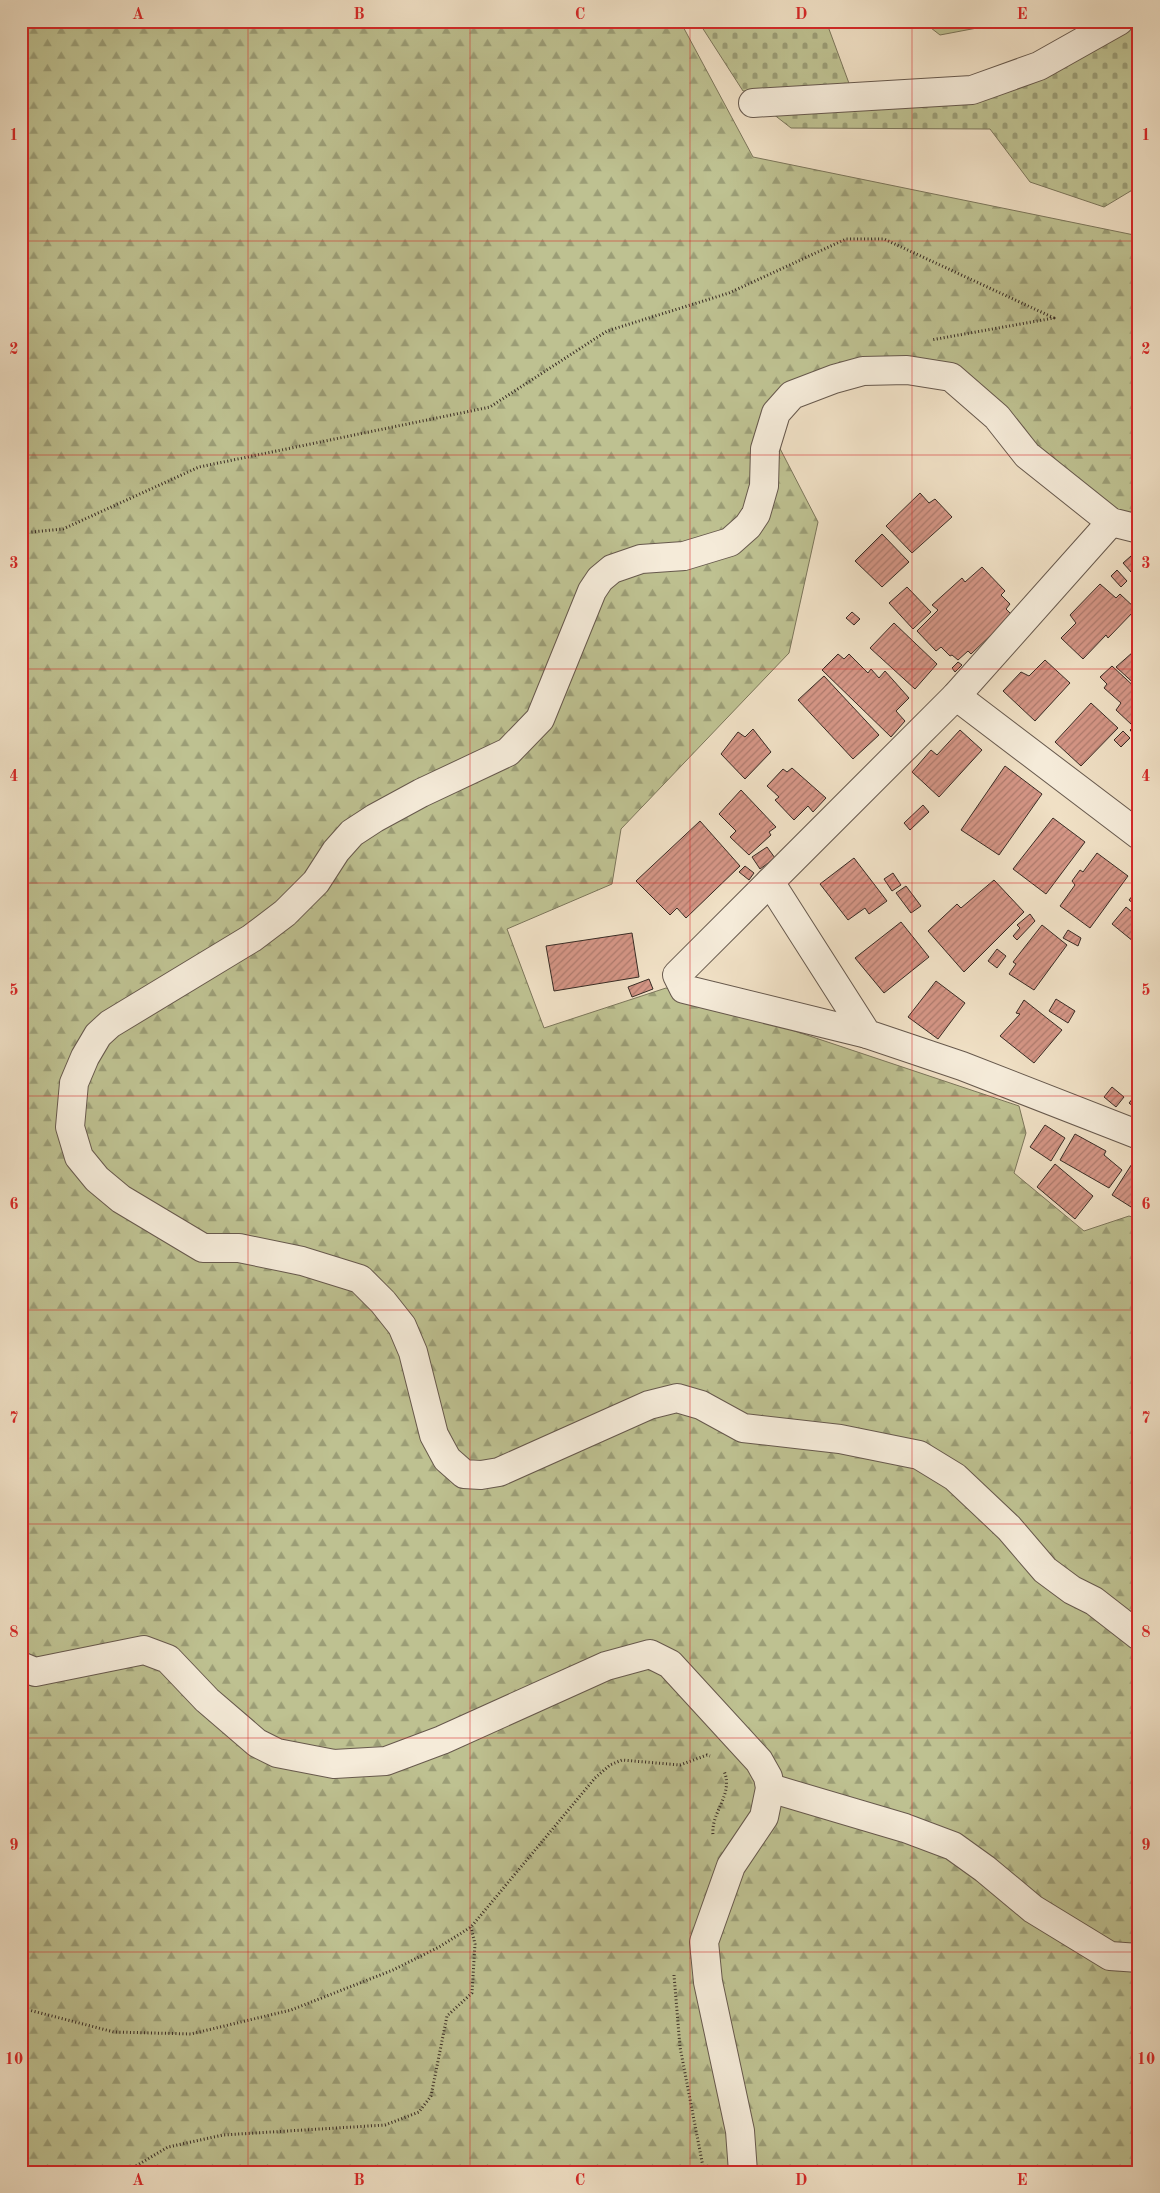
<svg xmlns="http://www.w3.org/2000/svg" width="1160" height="2193" font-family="'Old Standard TT',serif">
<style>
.grass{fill:#bec191;stroke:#7c765b}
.forest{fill:url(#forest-firs);stroke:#7c765b}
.cemetery{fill:url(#cemetery-stones);stroke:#7c765b}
.building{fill:url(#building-hatch);stroke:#392c25}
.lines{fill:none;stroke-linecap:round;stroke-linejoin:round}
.minor-casing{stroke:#67594d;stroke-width:30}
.path{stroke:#392c25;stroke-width:3;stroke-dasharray:1 2.5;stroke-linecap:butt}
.minor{stroke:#f5ebd9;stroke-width:28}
.grid{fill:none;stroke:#d62828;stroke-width:1;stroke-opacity:0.55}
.neatline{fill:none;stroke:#d62828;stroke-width:2}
.grid-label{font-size:16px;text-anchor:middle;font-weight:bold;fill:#d62828}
</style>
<defs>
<pattern id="forest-firs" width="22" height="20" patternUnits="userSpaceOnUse" patternTransform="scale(1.25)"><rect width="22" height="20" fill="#bec191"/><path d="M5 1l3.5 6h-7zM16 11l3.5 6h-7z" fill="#9b9d76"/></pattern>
<pattern id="cemetery-stones" width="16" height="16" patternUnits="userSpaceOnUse" patternTransform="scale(1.25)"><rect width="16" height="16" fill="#bec191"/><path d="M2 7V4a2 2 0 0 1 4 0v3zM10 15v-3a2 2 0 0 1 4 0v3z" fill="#9b9d76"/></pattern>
<pattern id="building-hatch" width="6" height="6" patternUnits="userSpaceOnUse" patternTransform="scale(1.25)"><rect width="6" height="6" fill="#d49585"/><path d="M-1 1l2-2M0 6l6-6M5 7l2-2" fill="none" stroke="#ad7a6d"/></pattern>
</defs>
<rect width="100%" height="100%" fill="#f0e0c5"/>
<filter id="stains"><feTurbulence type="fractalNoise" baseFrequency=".004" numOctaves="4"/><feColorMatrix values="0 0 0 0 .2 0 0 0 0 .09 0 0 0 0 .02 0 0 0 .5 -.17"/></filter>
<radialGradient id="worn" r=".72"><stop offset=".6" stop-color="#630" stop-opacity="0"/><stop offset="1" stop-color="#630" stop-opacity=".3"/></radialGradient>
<path class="grass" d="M922 21H1014L940 35Z"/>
<path class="forest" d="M21 21H680L753 157 1139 236V525L1125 521 1035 451 955 366 839 362 773 435 818 522 789 653 621 829 612 884 507 929 544 1028 666 988 1019 1106 1026 1133 1014 1173 1084 1231 1129 1216 1139 1219V2172H21Z"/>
<g class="cemetery">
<path d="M698 21H826L850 86 743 91Z"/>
<path d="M1139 24V186L1104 207 1030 182 990 129 791 128 768 110 1062 64Z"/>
</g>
<g class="building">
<path d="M920 493 929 503 935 499 952 517 912 553 886 526Z"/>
<path d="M882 534 909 562 882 587 855 561Z"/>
<path d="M1131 556 1139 564 1132 573 1123 563Z"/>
<path d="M982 567 1005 591 1001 595 1010 604 1006 609 1012 615 971 654 968 651 958 660 952 655 950 656 941 647 936 651 917 631 938 610 932 605 962 578 965 582Z"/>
<path d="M1117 570 1127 581 1121 587 1111 576Z"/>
<path d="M1100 584 1116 598 1120 594 1136 609 1108 638 1106 635 1083 659 1061 638 1076 623 1070 615Z"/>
<path d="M907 587 931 612 913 629 889 603Z"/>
<path d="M852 612 860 619 854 625 846 618Z"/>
<path d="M894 623 937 664 915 689 870 648Z"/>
<path d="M1133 652 1139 658V688L1116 667Z"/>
<path d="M838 654 844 659 849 654 868 673 871 669 879 678 885 671 909 698 896 711 905 721 891 737 822 670Z"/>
<path d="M1045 660 1070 683 1035 721 1003 691 1021 672 1029 676Z"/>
<path d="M958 662 962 665 955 672 952 668Z"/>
<path d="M1112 666 1139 691V719L1132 725 1116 710 1121 703 1104 688 1107 684 1100 677Z"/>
<path d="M824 676 879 735 853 759 798 700Z"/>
<path d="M1091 703 1118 728 1081 766 1055 742Z"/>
<path d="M1137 724 1139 733 1135 736 1130 730Z"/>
<path d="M753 729 771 752 745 779 721 754 738 732 745 737Z"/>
<path d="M960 730 982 750 939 797 912 772 931 750 937 755Z"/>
<path d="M1123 731 1130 738 1121 747 1114 740Z"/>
<path d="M1005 766 1042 794 999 855 961 830Z"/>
<path d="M792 768 826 798 813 812 808 806 794 820 775 800 779 797 767 786 783 769 787 772Z"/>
<path d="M741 790 776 827 769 832 771 835 749 855 730 837 736 831 719 814Z"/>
<path d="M923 805 929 812 910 830 904 823Z"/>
<path d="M1053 818 1085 842 1046 894 1013 869Z"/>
<path d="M700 821 740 866 686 918 677 908 670 915 636 881Z"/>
<path d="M767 847 775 858 760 869 752 857Z"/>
<path d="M1097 853 1128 876 1090 928 1060 906 1075 885 1072 881 1080 870 1083 872Z"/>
<path d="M854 858 887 901 869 914 865 908 848 920 820 884Z"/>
<path d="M745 866 754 873 749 880 739 872Z"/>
<path d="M893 873 901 885 892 891 884 879Z"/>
<path d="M994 880 1024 912 964 972 928 931 957 904 961 908Z"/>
<path d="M906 886 921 906 911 913 896 893Z"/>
<path d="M1139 888V908L1129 900Z"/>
<path d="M1126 907 1137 916 1139 915V946L1112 924Z"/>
<path d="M1030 914 1035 921 1017 940 1013 936 1020 928 1017 925Z"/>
<path d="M901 922 929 957 884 993 855 958Z"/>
<path d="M1042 925 1067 945 1034 990 1009 974 1016 964 1013 962Z"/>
<path d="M1068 930 1081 938 1078 946 1063 938Z"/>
<path d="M632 933 639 977 554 991 546 946Z"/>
<path d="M997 949 1006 956 997 968 988 961Z"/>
<path d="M649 979 653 989 632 997 628 987Z"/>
<path d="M936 981 965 1003 938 1039 908 1017Z"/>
<path d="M1056 999 1075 1011 1068 1023 1049 1011Z"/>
<path d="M1024 1000 1062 1030 1034 1063 1000 1036 1020 1014 1016 1013Z"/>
<path d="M1112 1087 1124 1097 1116 1107 1104 1097Z"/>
<path d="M1139 1091V1111L1129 1103Z"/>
<path d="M1045 1125 1065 1138 1051 1161 1030 1147Z"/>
<path d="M1075 1134 1106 1151 1104 1155 1122 1170 1109 1188 1060 1160Z"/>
<path d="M1137 1156 1139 1157V1212L1112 1195Z"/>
<path d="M1055 1164 1093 1196 1075 1219 1037 1187Z"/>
</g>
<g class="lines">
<defs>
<g id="minor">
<path d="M753 103 972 90 1039 66 1119 21"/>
<path d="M1139 529 1111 522 1027 455 997 417 951 377 907 370 863 371 834 379 792 395 776 413 765 449 764 486 756 514 748 526 730 542 684 556 641 559 612 569 600 579 592 591 540 719 508 752 421 793 375 818 352 833 336 851 316 882 285 913 252 938 110 1024 98 1035 85 1057 74 1083 70 1127 79 1157 97 1179 121 1199 203 1248H239L302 1261 360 1279 383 1302 402 1326 413 1352 434 1435 447 1459 464 1474 481 1475 499 1472 649 1405 677 1398 701 1405 743 1428 840 1439 919 1455 955 1477 1009 1528 1045 1570 1072 1590 1094 1601 1139 1636"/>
<path d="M956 696 1139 835"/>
<path d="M770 882 867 1034 962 1066 1139 1135"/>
<path d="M867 1034 684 989 677 975 956 696 1111 522"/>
<path d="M21 1666 35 1672 144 1650 168 1659 207 1700 257 1743 277 1753 334 1764 386 1761 442 1740 606 1666 650 1654 670 1664 759 1761 768 1777 770 1788 764 1817 731 1866 704 1942 708 1982 740 2131 743 2172"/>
<path d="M770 1788 905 1828 953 1846 985 1869 1033 1909 1110 1956 1139 1958"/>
</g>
</defs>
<use href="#minor" class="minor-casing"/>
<g class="path">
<path d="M21 533 63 529 199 467 490 407 607 331 729 293 846 239H884L1054 318 931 340"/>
<path d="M713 1834C711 1812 734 1794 724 1771"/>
<path d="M674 1975 680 2047 704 2172"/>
<path d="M21 2008 114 2032 191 2034 291 2010 393 1970 439 1947 471 1927 595 1778 610 1765 622 1760 680 1765 707 1755 710 1756"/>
<path d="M120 2172 129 2170 168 2147 223 2135 385 2125 419 2112 431 2096 447 2016 472 1993 475 1944 471 1927"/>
</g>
<use href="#minor" class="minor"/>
</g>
<path class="grid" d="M248 21V2172M470 21V2172M690 21V2172M912 21V2172M21 241H1139M21 455H1139M21 669H1139M21 883H1139M21 1096H1139M21 1310H1139M21 1524H1139M21 1738H1139M21 1952H1139"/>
<rect width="1160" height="2193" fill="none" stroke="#f0e0c5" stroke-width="55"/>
<rect x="28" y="28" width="1104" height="2138" class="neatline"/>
<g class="grid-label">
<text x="138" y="19">A</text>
<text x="359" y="19">B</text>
<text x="580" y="19">C</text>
<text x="801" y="19">D</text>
<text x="1022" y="19">E</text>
<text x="14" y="140">1</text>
<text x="1146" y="140">1</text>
<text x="14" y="354">2</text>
<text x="1146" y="354">2</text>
<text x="14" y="568">3</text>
<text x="1146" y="568">3</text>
<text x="14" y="781">4</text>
<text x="1146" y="781">4</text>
<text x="14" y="995">5</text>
<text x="1146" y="995">5</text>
<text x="14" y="1209">6</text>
<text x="1146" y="1209">6</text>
<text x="14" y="1423">7</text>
<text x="1146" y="1423">7</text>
<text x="14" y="1637">8</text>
<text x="1146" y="1637">8</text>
<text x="14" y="1850">9</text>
<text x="1146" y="1850">9</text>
<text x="14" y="2064">10</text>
<text x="1146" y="2064">10</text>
<text x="138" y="2185">A</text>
<text x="359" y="2185">B</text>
<text x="580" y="2185">C</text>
<text x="801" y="2185">D</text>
<text x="1022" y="2185">E</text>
</g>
<rect width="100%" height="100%" filter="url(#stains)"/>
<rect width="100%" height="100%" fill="url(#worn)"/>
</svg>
